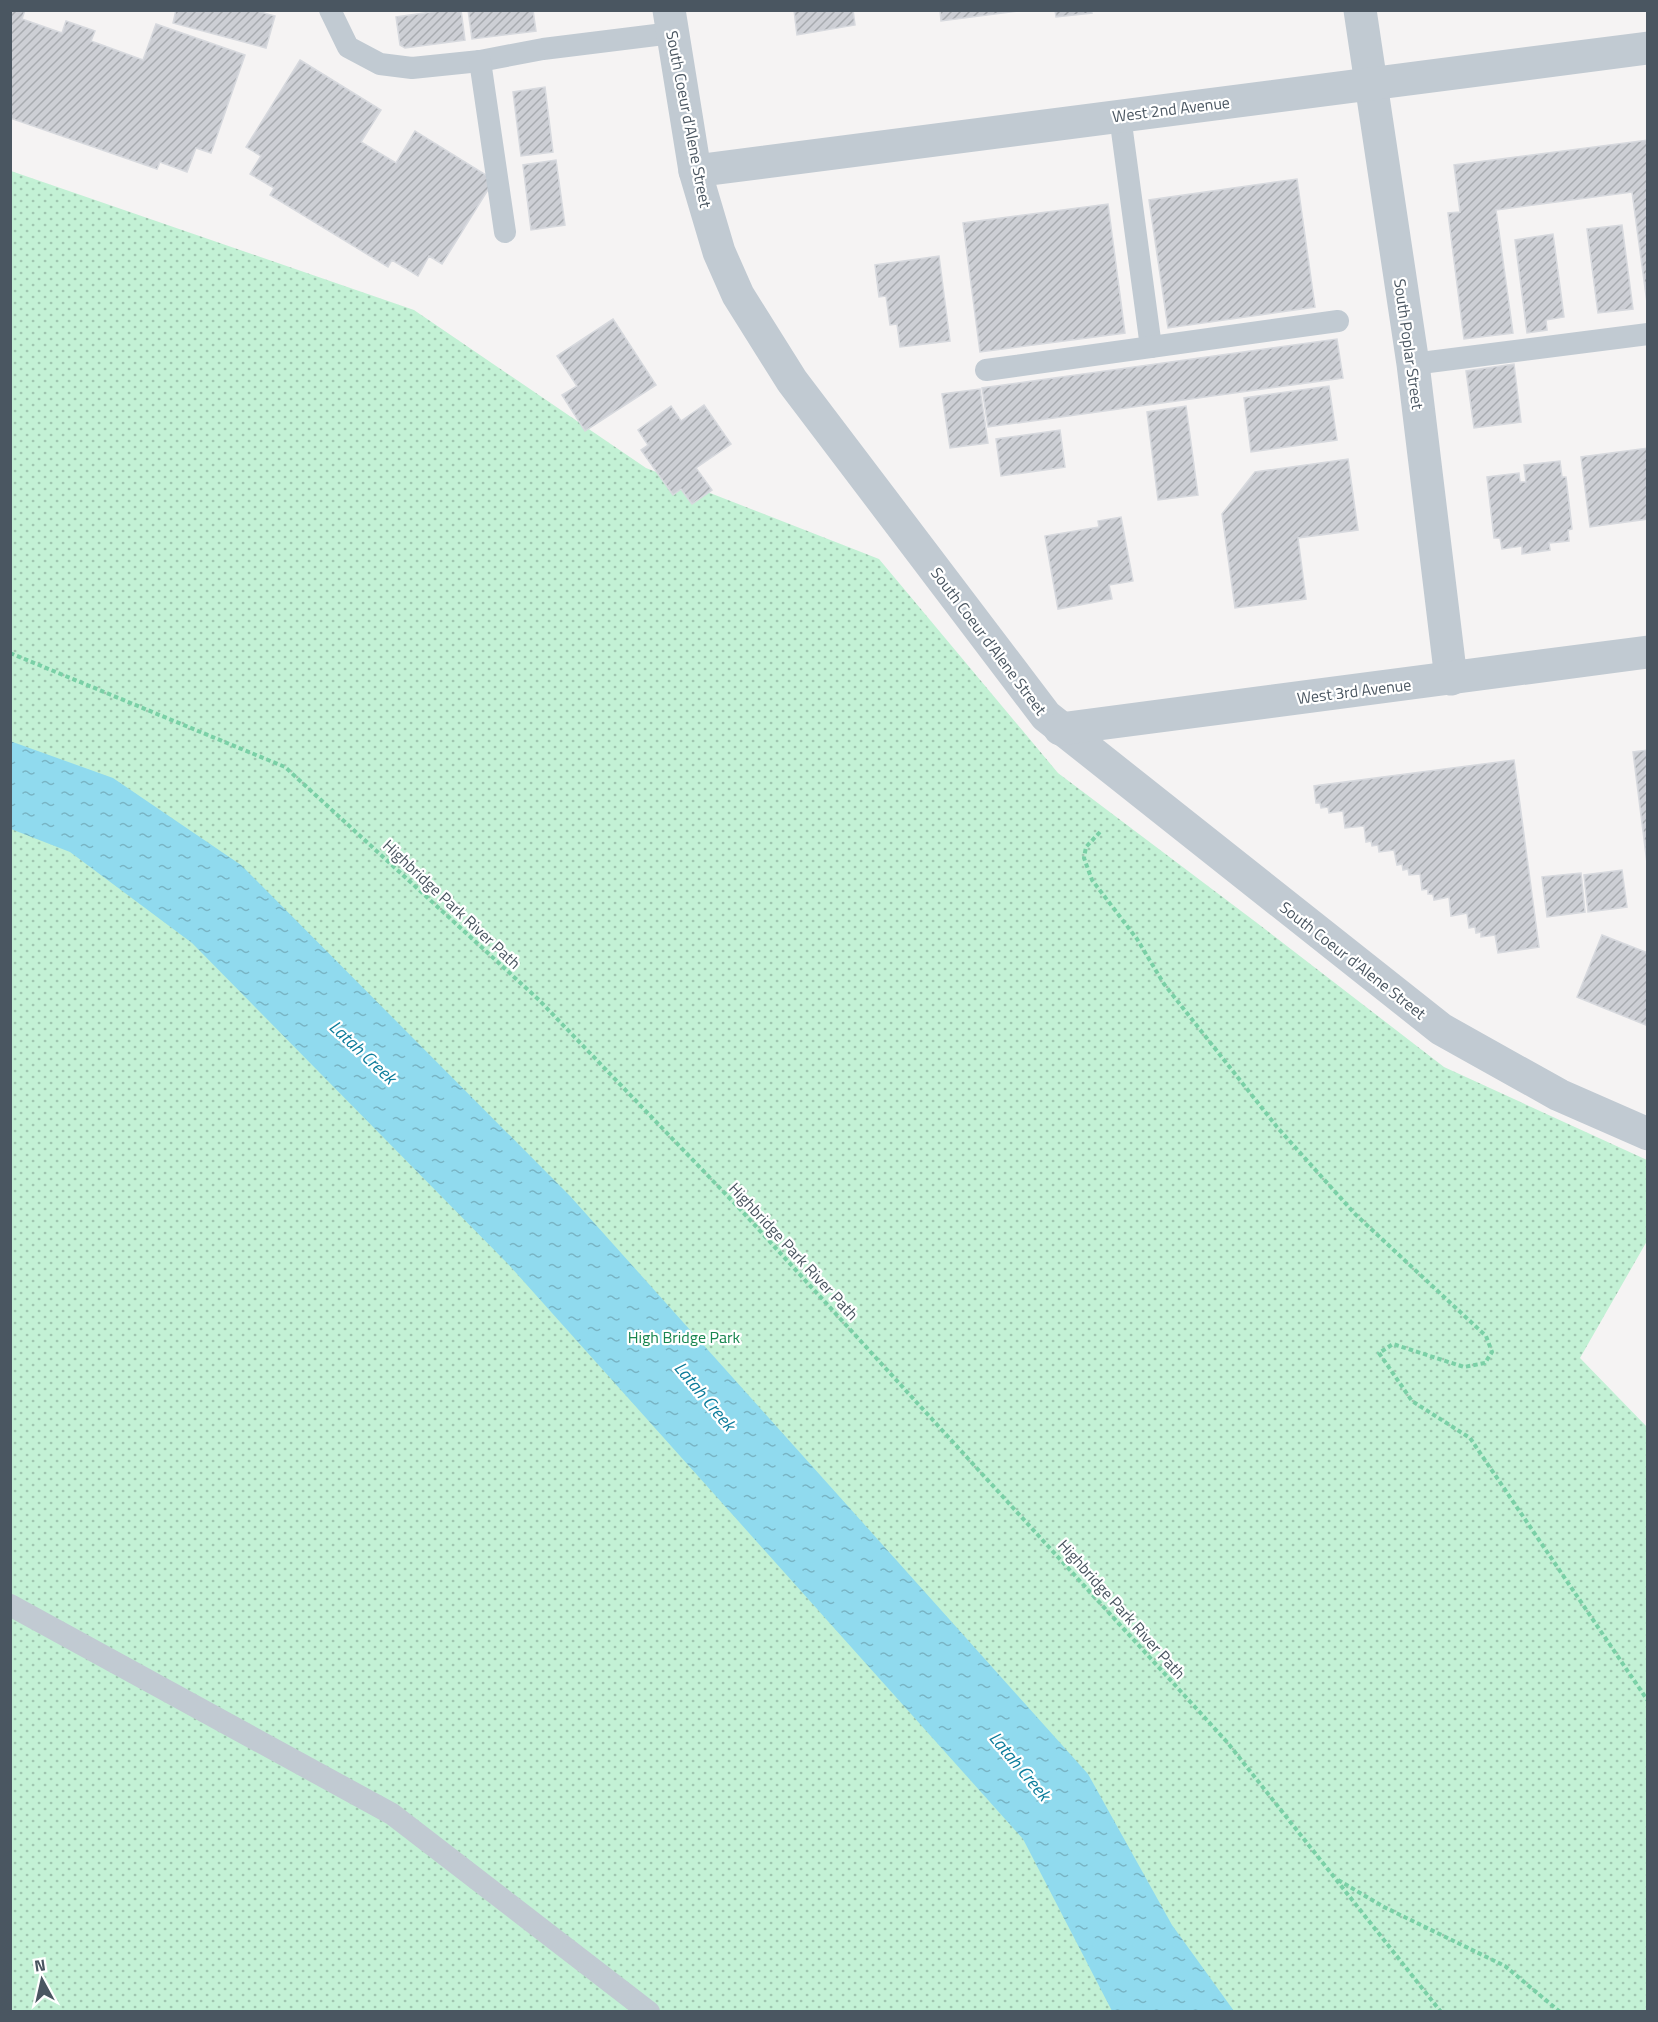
<svg xmlns="http://www.w3.org/2000/svg" width="1658" height="2022" font-family="'Titillium Web',sans-serif">
<style>
.park{fill:url(#park-dots)}
.water{fill:url(#water-ripples)}
.building{fill:url(#building-hatch);stroke:#d7d9de;stroke-width:1.5}
.lines{fill:none;stroke-linecap:round;stroke-linejoin:round}
.path{stroke:#7ad0a6;stroke-width:4;stroke-dasharray:4.5 3;stroke-linecap:butt}
.service{stroke:#c1cad2;stroke-width:22}
.minor{stroke:#c1cad2;stroke-width:33}
.labels{text-anchor:middle;dominant-baseline:central;stroke-width:4.5;stroke-linejoin:round;paint-order:stroke}
.street-label{font-size:16px;fill:#4a5661;stroke:#fff}
.park-label{font-size:16px;fill:#17864f;stroke:#fff}
.water-label{font-size:18px;font-style:italic;fill:#0c7c9b;stroke:#fff}
</style>
<defs>
<pattern id="park-dots" width="8" height="8" patternUnits="userSpaceOnUse" patternTransform="scale(1.5)"><rect width="8" height="8" fill="#c3f1d5"/><path d="M2 2h.1M6 6h.1" fill="none" stroke="#a0c6b0" stroke-width="1.8" stroke-linecap="round"/></pattern>
<pattern id="water-ripples" width="26" height="14" patternUnits="userSpaceOnUse" patternTransform="scale(1.5)"><rect width="26" height="14" fill="#90daee"/><path d="M2 4q2-2 4 0t4 0M15 11q2-2 4 0t4 0" fill="none" stroke="#78b4c4"/></pattern>
<pattern id="building-hatch" width="6" height="6" patternUnits="userSpaceOnUse" patternTransform="scale(1.5)"><rect width="6" height="6" fill="#cdcfd5"/><path d="M-1 1l2-2M0 6l6-6M5 7l2-2" fill="none" stroke="#a8abb0"/></pattern>
</defs>
<rect width="100%" height="100%" fill="#f5f3f3"/>
<path class="park" d="M11 171 414 310 646 468 879 559 1058 773 1261 926 1444 1067 1647 1160V1241L1580 1358 1647 1427V2011L11 2012Z"/>
<path class="water" d="M10 741 113 778 241 865 570 1196 1088 1774 1172 1925 1234 2011H1112L1023 1839 509 1265 192 943 70 852 11 829Z"/>
<g class="building">
<path d="M10 10H25L22 19 62 33 66 21 95 31 91 41 143 60 156 24 245 55 211 153 196 148 187 172 160 162 157 169 10 118Z"/>
<path d="M176 10H253L275 16 266 48 173 23Z"/>
<path d="M446 10H461L465 40 405 48 400 45 396 17Z"/>
<path d="M468 10H533L536 31 472 39Z"/>
<path d="M794 10H853L855 25 797 35Z"/>
<path d="M940 10H1018V11L941 21Z"/>
<path d="M1055 10H1091L1092 13 1056 17Z"/>
<path d="M300 60 381 110 361 142 396 163 415 131 494 180 442 264 429 256 418 276 392 260 388 267 270 195 274 188 250 174 261 156 246 147Z"/>
<path d="M545 87 553 152 521 156 513 92Z"/>
<path d="M1648 140V310L1632 192 1496 210 1513 333 1464 339 1448 213 1460 212 1454 165Z"/>
<path d="M556 160 565 225 531 230 523 165Z"/>
<path d="M1297 179 1315 307 1168 328 1149 200Z"/>
<path d="M1108 204 1125 333 980 352 963 223Z"/>
<path d="M1622 225 1633 309 1598 313 1587 229Z"/>
<path d="M1553 234 1564 317 1546 320 1547 330 1527 333 1515 240Z"/>
<path d="M939 256 950 341 900 347 897 324 890 325 886 296 879 297 875 265Z"/>
<path d="M613 319 656 385 585 431 562 395 577 386 557 356Z"/>
<path d="M1337 339 1343 378 988 427 982 388Z"/>
<path d="M1514 364 1521 422 1474 428 1466 371Z"/>
<path d="M1329 386 1337 440 1251 452 1244 398Z"/>
<path d="M980 389 988 443 950 448 942 394Z"/>
<path d="M704 405 731 444 696 468 712 490 692 504 681 489 673 495 641 450 648 445 638 430 671 406 681 421Z"/>
<path d="M1186 406 1198 495 1158 500 1147 412Z"/>
<path d="M1060 430 1065 467 1001 476 996 439Z"/>
<path d="M1648 448V519L1590 527 1581 457Z"/>
<path d="M1348 459 1358 530 1298 538 1306 599 1235 608 1222 514 1255 472Z"/>
<path d="M1560 461 1562 477H1566L1572 529 1568 530 1569 541 1549 543 1550 550 1522 554V546L1502 549 1500 538H1494L1487 477 1519 473 1520 482H1526L1524 465Z"/>
<path d="M1121 517 1133 581 1109 585 1112 599 1058 609 1045 536 1099 527 1098 521Z"/>
<path d="M1648 750V863H1647L1633 752Z"/>
<path d="M1514 760 1539 947 1498 953 1495 935 1481 937V932L1476 933 1475 927 1469 928 1467 913 1451 916 1449 897 1434 900 1433 894H1428V889L1422 890 1420 874 1409 875 1408 869 1403 870 1402 864 1397 865 1394 850 1379 852 1378 845 1372 846 1371 841 1366 842 1364 826 1345 828 1343 811 1329 813 1328 807 1321 808 1320 803H1316L1314 786Z"/>
<path d="M1622 870 1627 907 1588 912 1584 875Z"/>
<path d="M1581 873 1585 912 1547 917 1542 877Z"/>
<path d="M1602 935 1648 953V1026L1577 997Z"/>
</g>
<g class="lines">
<g class="path">
<path d="M10 653 285 767 538 999 740 1209 1227 1742 1441 2012"/>
<path d="M1100 832 1086 847 1084 858 1092 880 1137 939 1164 984 1277 1127 1355 1214 1486 1336 1492 1352 1485 1363 1464 1367 1393 1344 1379 1353 1412 1401 1470 1438 1648 1701"/>
<path d="M1338 1880 1384 1907 1505 1966 1560 2012"/>
</g>
<g class="service">
<path d="M330 10 348 47 380 64 412 68 480 61 543 49 672 33"/>
<path d="M480 61 505 232"/>
<path d="M1120 116 1151 347"/>
<path d="M1413 364 1648 334"/>
<path d="M986 370 1338 321"/>
<path d="M10 1605 392 1814 649 2012"/>
</g>
<g class="minor">
<path d="M669 10 695 171 719 252 738 295 792 381 1046 716 1441 1029 1559 1095 1648 1134"/>
<path d="M1360 10 1413 364 1451 679"/>
<path d="M695 171 1648 48"/>
<path d="M1060 729 1648 652"/>
</g>
</g>
<g class="labels">
<g class="street-label">
<text transform="translate(1171 109) rotate(-7)">West 2nd Avenue</text>
<text transform="translate(689 119) rotate(79)">South Coeur d'Alene Street</text>
<text transform="translate(1409 344) rotate(82)">South Poplar Street</text>
<text transform="translate(989 641) rotate(53)">South Coeur d'Alene Street</text>
<text transform="translate(1354 691) rotate(-7)">West 3rd Avenue</text>
<text transform="translate(452 904) rotate(43)">Highbridge Park River Path</text>
<text transform="translate(1353 960) rotate(38)">South Coeur d'Alene Street</text>
<text transform="translate(794 1251) rotate(47)">Highbridge Park River Path</text>
<text transform="translate(1122 1609) rotate(48)">Highbridge Park River Path</text>
</g>
<g class="park-label">
<text x="684" y="1337">High Bridge Park</text>
</g>
<g class="water-label">
<text transform="translate(363 1052) rotate(43)">Latah Creek</text>
<text transform="translate(705 1396) rotate(50)">Latah Creek</text>
<text transform="translate(1020 1766) rotate(50)">Latah Creek</text>
</g>
</g>
<rect width="1658" height="2022" fill="none" stroke="#4a5661" stroke-width="24"/>
<g transform="translate(42 1980) rotate(352)" stroke="#ffffff" stroke-width="4.5" paint-order="stroke">
<path d="M0-4.5L10 22L0 15L-10 22Z" fill="#4a5661"/>
<text y="-9" font-size="16" font-weight="bold" text-anchor="middle" fill="#4a5661">N</text>
</g>
</svg>
